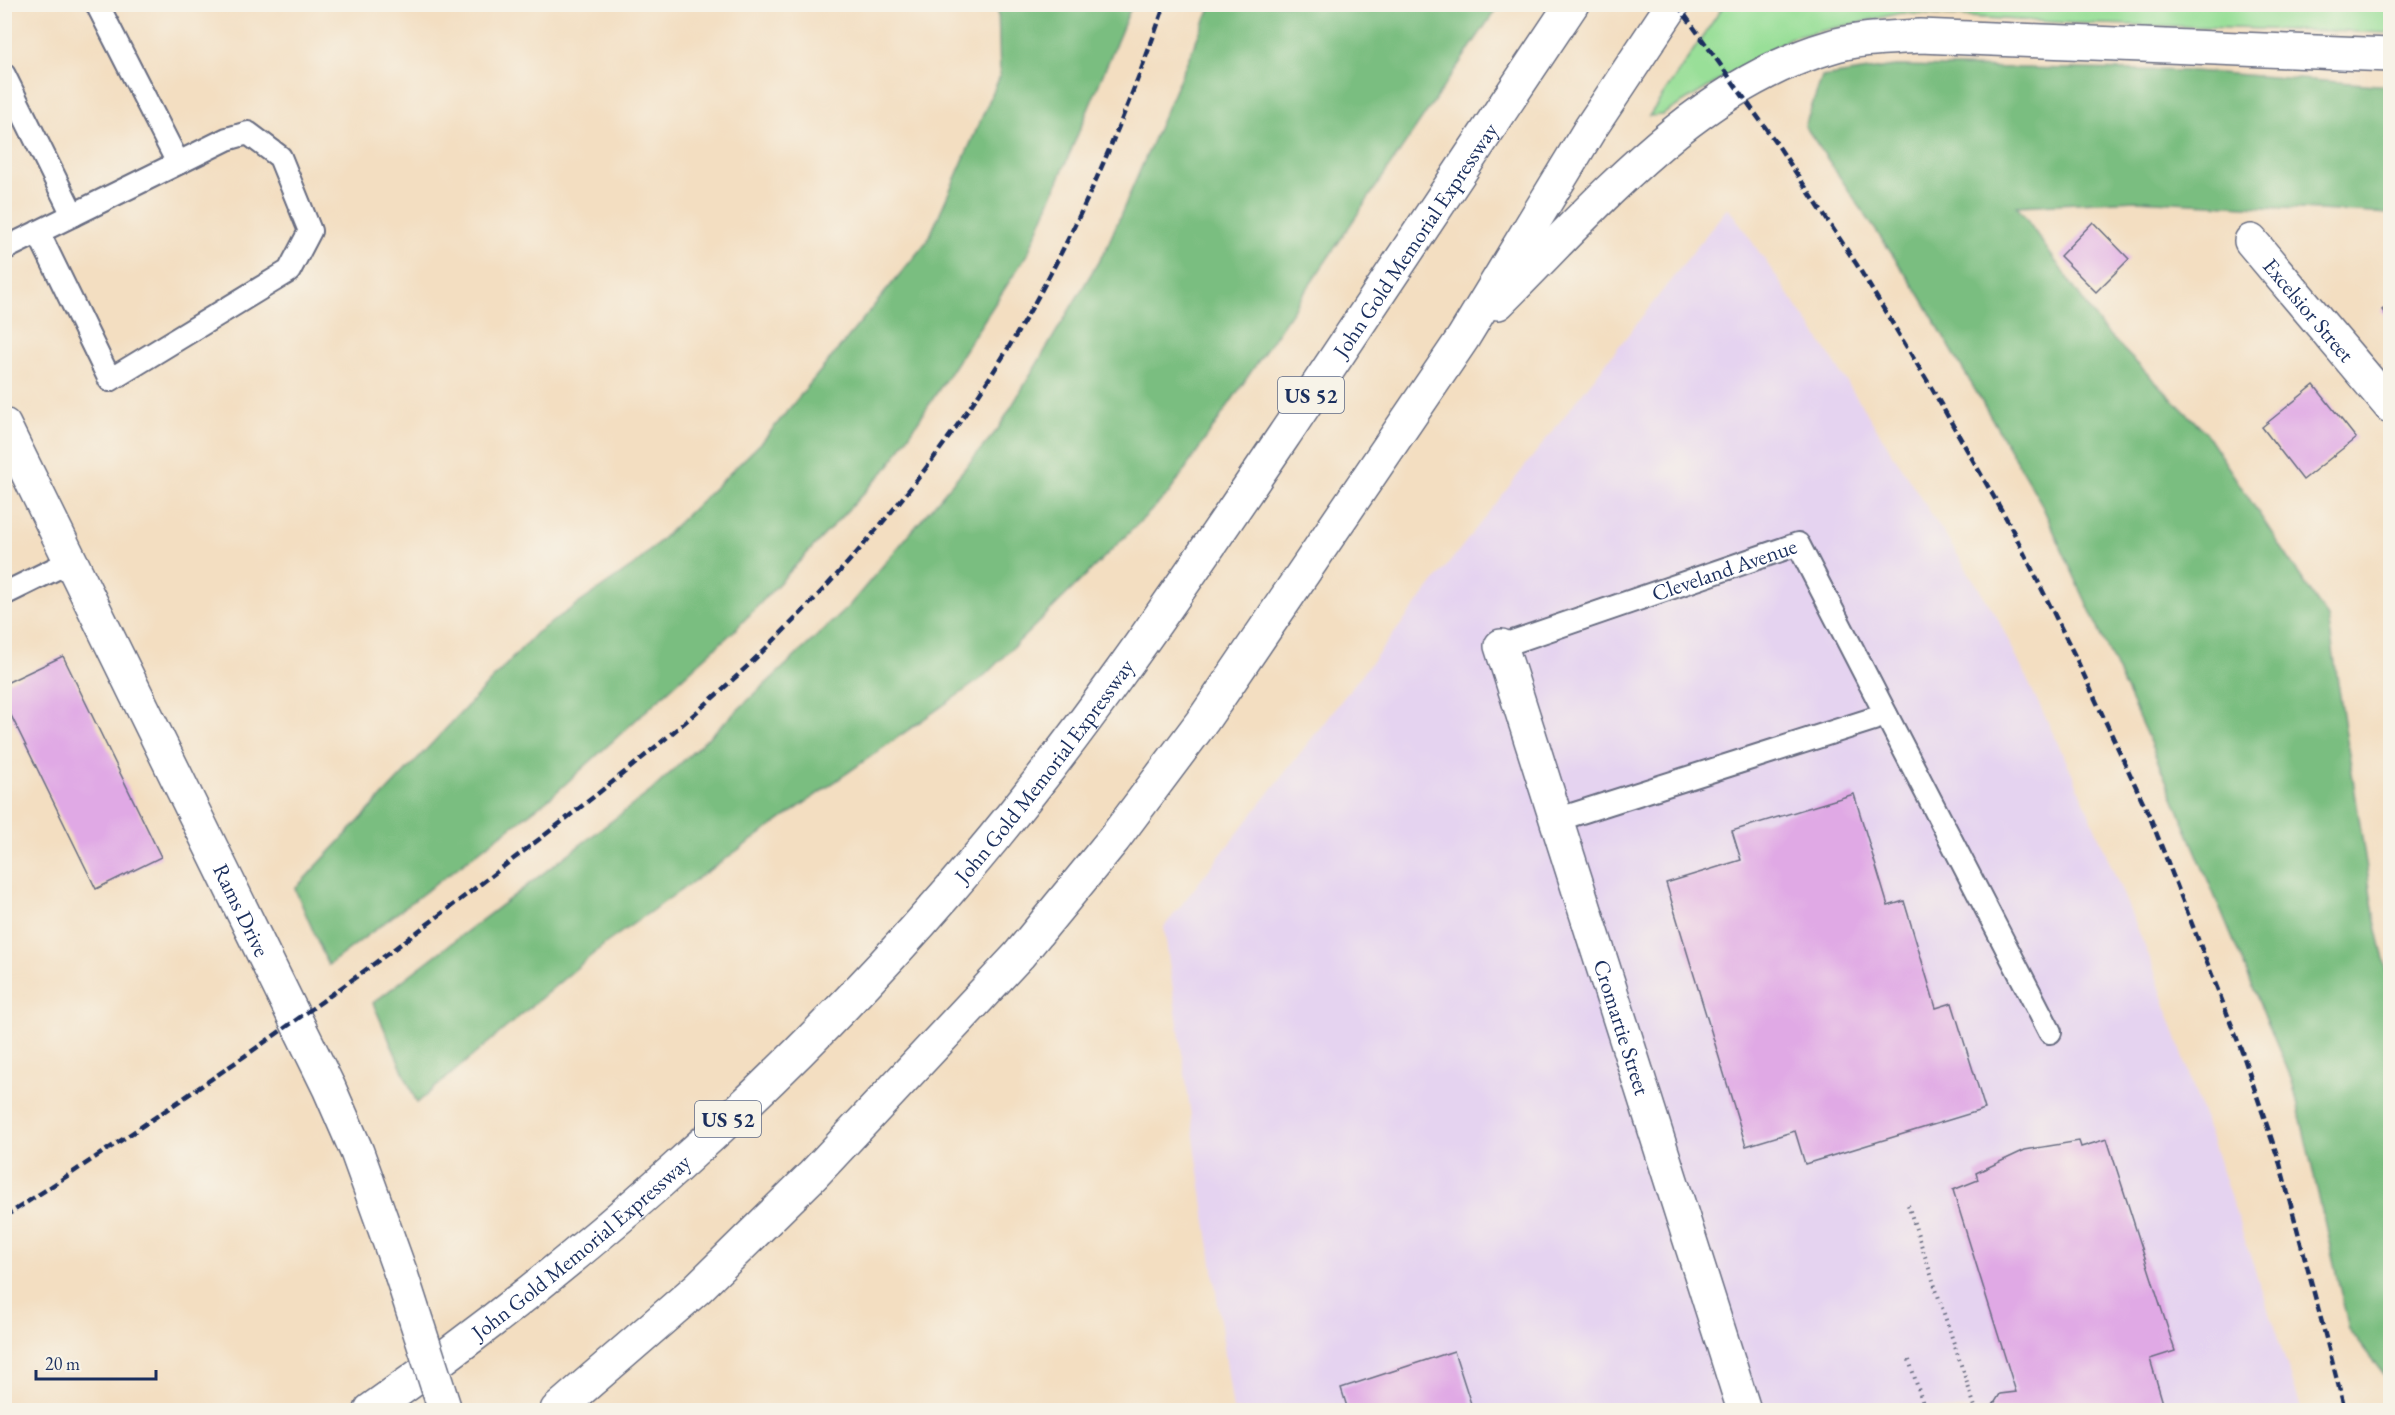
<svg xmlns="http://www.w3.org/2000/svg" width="2395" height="1415" font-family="'EB Garamond',serif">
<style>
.built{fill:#e5d3f0}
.green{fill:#99df98;stroke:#5a877b;stroke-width:1.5}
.forest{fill:#7abe80;stroke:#4a766f;stroke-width:1.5}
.building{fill:#e0a9e5}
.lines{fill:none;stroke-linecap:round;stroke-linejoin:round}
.lane-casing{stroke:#676c81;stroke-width:26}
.street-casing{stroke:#676c81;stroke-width:36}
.secondary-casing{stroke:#676c81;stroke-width:36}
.highway-casing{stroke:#676c81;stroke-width:36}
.path{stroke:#676c81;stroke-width:4;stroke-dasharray:1.5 4.5;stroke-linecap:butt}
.lane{stroke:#fff;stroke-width:22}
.street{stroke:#fff;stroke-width:33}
.secondary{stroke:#fff;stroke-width:33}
.highway{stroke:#fff;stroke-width:33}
.rail{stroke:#1b2f5e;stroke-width:4.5;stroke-dasharray:9 4.5;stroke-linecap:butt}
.secondary-bridge-casing{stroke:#676c81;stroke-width:36;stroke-linecap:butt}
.secondary-bridge{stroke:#fff;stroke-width:33}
.labels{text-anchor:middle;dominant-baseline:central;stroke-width:4.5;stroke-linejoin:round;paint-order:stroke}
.shield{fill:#f7f3e8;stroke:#5d6a87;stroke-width:1.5}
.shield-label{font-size:21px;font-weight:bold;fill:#1b2f5e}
.street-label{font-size:22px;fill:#1b2f5e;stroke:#f7f3e8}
</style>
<rect width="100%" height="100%" fill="#f7f3e8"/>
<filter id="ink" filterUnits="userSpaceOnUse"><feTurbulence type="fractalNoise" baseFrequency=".0167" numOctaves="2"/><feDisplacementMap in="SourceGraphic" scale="12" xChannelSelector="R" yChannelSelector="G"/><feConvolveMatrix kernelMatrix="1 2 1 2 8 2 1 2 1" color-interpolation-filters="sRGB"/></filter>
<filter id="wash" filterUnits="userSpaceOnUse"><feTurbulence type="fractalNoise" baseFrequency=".008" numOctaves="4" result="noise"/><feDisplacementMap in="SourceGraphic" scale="24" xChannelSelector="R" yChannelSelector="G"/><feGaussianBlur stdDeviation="1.35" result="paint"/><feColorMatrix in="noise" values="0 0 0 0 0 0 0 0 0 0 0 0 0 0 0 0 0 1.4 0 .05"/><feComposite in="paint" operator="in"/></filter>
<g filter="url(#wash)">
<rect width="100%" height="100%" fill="#f3dec1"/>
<path class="built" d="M1728 207 1818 337 1996 615 2074 777 2151 961 2302 1410H1233L1164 927Z"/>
<path class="green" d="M1724 5H2390V33L2070 23 1901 13 1790 38 1662 115 1649 116Z"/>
<g class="forest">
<path d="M1212 4 1499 5 1169 493 982 678 606 943 417 1103 373 1003 651 791 848 607 998 429 1106 249Z"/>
<path d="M998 5H1132L1028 253 889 466 735 630 551 797 328 965 295 889 536 633 637 563 762 442 928 240 1000 76Z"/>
<path d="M1895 66 2193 71 2390 86V214L2137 200 2017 206 2102 328 2205 432 2328 618 2375 921 2390 986V1383L2349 1329 2292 1080 2149 740 2040 501 1919 294 1805 126 1822 77Z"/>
</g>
<g id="blocks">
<g class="building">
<path d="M2093 222 2129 259 2096 292 2060 256Z"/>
<path d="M2390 304V321L2382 310Z"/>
<path d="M2314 385 2356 438 2303 480 2262 427Z"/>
<path d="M63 656 161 857 96 889 4 701V684Z"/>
<path d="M1854 794 1888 906 1904 901 1936 1008 1952 1003 1985 1109 1805 1164 1795 1131 1746 1146 1666 883 1741 860 1732 831Z"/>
<path d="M2107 1139 2175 1351 2150 1359 2165 1410H1990L2000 1394 2016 1392 1953 1190 1978 1180 1976 1173 2025 1150 2079 1141 2081 1147Z"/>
<path d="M1454 1351 1473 1410H1348L1341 1388Z"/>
</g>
</g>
</g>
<g filter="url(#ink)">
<use href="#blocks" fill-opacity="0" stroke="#676c81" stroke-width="1.5"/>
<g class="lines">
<defs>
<g id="lane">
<path d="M97 4 178 163"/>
<path d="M4 75 73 215"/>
<path d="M4 249 227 139 248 133 280 157 310 231 289 271 110 380 38 232"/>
<path d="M4 594 71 561"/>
<path id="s1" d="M1501 646 1798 544 2050 1032"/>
<path d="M1556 820 1886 715"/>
</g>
<g id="street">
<path id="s2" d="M2251 241 2390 406"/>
<path id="s3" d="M1501 646 1744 1410"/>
</g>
<g id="secondary">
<path id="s4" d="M4 425 329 1088 357 1152 401 1274"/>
</g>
<g id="highway">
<path d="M1498 303C1596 206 1693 87 1830 47 1859 38 1890 38 1920 36L2390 55"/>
<path id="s5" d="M371 1410C581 1263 780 1086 948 892 1075 746 1183 585 1291 425 1385 285 1479 145 1572 4"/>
<path d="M557 1410 698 1288 813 1175 1019 955 1114 839 1204 719 1463 338 1590 129 1673 4"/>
</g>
</defs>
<use href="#lane" class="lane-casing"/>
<use href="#street" class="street-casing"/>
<use href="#secondary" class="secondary-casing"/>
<use href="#highway" class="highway-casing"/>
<g class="path">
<path d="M1908 1205 1976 1410"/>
<path d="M1909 1360 1925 1410"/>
</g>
<use href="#lane" class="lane"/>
<use href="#street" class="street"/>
<use href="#secondary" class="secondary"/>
<use href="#highway" class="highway"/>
<g class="rail">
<path d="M1677 4 1777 144 1857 265 1931 387 2010 525 2076 658 2150 817 2241 1049 2280 1164 2345 1410"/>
<path d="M4 1217C167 1112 325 1003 478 886 567 818 657 750 739 674 824 594 904 504 970 407 1056 282 1115 147 1165 4"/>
</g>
<defs>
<path id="secondary-bridge" d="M401 1274 445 1410"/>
</defs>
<use href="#secondary-bridge" class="secondary-bridge-casing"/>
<use href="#secondary-bridge" class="secondary-bridge"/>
</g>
</g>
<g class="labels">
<g class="shield">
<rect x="1278" y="377" width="66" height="36" rx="4.5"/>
<rect x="695" y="1101" width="66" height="36" rx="4.5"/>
</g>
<g class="shield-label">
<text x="1311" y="395">US 52</text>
<text x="728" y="1119">US 52</text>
</g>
<g class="street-label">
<text stroke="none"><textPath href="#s5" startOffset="1580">John Gold Memorial Expressway</textPath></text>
<text stroke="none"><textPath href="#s2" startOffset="90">Excelsior Street</textPath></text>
<text stroke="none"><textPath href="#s1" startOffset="236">Cleveland Avenue</textPath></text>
<text stroke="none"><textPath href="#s5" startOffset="932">John Gold Memorial Expressway</textPath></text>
<text stroke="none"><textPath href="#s4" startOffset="540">Rams Drive</textPath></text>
<text stroke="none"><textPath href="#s3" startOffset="400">Cromartie Street</textPath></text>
<text stroke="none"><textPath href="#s5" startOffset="266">John Gold Memorial Expressway</textPath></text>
</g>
</g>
<rect width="2395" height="1415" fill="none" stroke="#f7f3e8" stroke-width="24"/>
<path d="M36 1370v9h120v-9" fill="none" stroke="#1b2f5e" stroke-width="3"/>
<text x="45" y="1370" font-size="18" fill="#1b2f5e" stroke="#f7f3e8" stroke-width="4.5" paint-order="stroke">20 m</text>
</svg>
